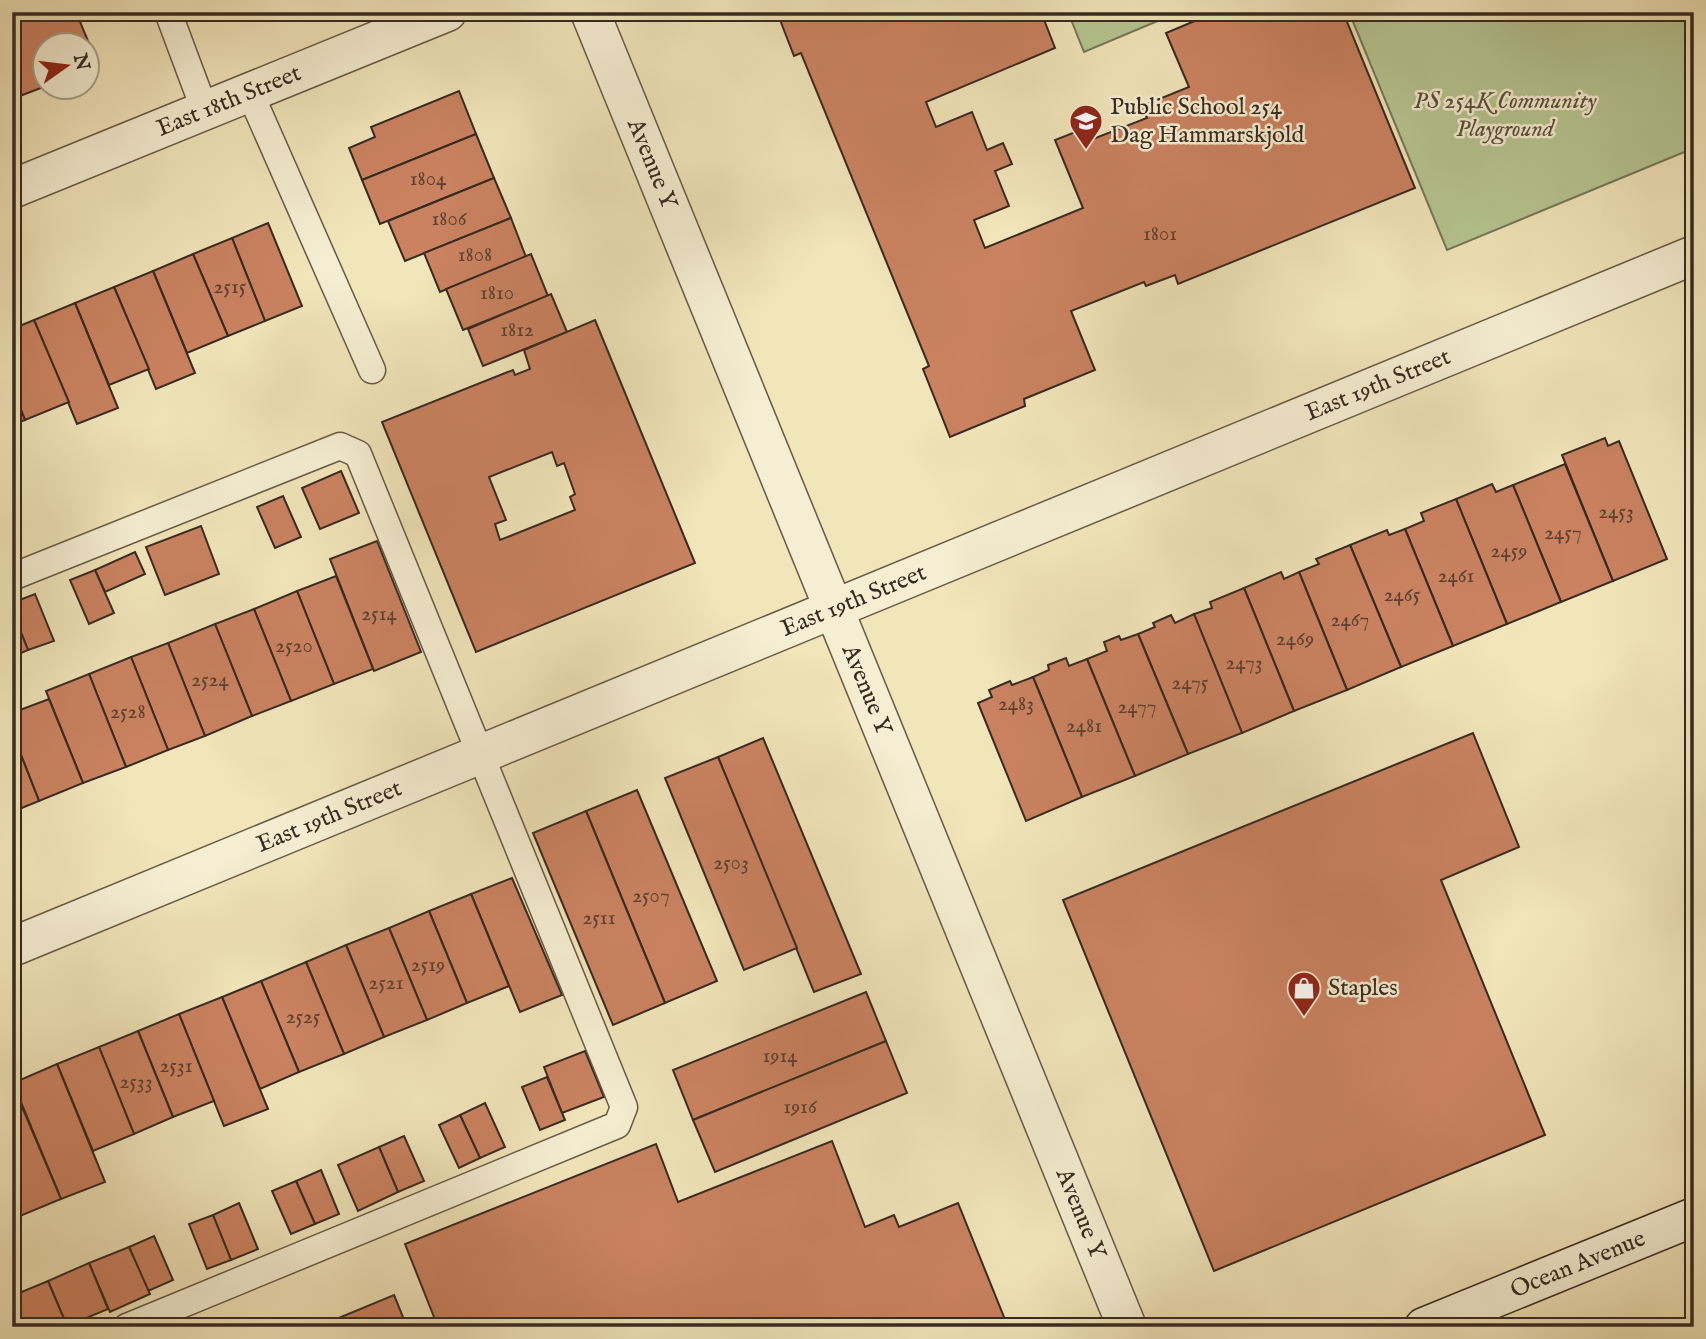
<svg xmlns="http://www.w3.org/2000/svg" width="1706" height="1339" font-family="'IM FELL English',serif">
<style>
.green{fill:#b6c592;stroke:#767859;stroke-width:2}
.building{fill:#ca8260;stroke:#372a20;stroke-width:2;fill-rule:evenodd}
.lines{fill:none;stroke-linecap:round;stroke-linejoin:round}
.service-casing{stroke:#665946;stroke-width:29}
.minor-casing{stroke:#665946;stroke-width:41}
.secondary-casing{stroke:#372a20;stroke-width:41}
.service{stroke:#f6eed2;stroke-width:26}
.minor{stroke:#f6eed2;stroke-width:38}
.secondary{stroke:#f6eed2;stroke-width:38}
.labels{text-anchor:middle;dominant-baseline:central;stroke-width:5;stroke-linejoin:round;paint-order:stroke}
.number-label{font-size:21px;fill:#5c4030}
.street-label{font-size:24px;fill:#372a20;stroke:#f6eed2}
.park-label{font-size:24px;font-style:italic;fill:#57513c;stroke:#f6eed2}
.poi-label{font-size:24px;fill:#372a20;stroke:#f6eed2;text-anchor:start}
</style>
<rect width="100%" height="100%" fill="#f1e5ba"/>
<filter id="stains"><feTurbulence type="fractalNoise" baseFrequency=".00286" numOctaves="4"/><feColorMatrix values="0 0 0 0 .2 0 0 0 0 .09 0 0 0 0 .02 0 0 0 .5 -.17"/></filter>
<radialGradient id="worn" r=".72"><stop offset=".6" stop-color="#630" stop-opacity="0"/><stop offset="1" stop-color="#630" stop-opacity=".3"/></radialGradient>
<g class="green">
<path d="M1068 12H1179L1084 52Z"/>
<path d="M1349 12H1694V148L1447 250Z"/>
</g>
<g class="building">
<path d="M12 12H76L98 65 88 69V46H46V86L12 99Z"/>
<path d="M777 12H1041L1055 48 926 102 936 127 972 112 987 150 1003 143 1012 164 995 171 1009 206 974 220 985 248 1083 208 1055 140 1083 129 1088 141 1147 118 1142 106 1189 87 1166 33 1216 12H1343L1415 188 1178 284 1175 275 1146 286 1144 282 1071 311 1095 370 1024 399 1025 406 950 437 923 369 929 366 801 53 794 56Z"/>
<path d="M459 91 476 134 362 180 349 148 375 137 371 127Z"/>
<path d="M476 134 494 178 380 224 362 180Z"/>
<path d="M494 178 511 218 405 261 388 221Z"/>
<path d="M511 218 526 257 440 292 424 253Z"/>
<path d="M268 223 302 306 265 321 232 238Z"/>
<path d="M232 238 265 321 228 336 193 254Z"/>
<path d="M193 254 228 336 187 353 153 271Z"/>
<path d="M531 254 548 296 463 330 446 289Z"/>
<path d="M153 271 195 373 156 389 114 287Z"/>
<path d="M114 287 149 369 109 385 75 303Z"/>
<path d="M551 294 567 332 483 366 468 329Z"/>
<path d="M75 303 118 408 77 424 34 320Z"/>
<path d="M34 320 69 402 25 420 12 388V329Z"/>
<path d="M595 320 695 563 476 652 382 422 513 370 515 375 530 369 524 350ZM552 452 557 466 564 463 575 494 570 497 575 510 500 540 495 524 506 520 489 477Z"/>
<path d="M12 388 25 420 12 425Z"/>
<path d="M1605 438 1608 446 1619 441 1667 559 1613 581 1562 455Z"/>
<path d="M1565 464 1613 581 1561 602 1513 485Z"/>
<path d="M341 471 359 513 320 529 302 488Z"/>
<path d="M1492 484 1496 492 1513 485 1561 602 1507 624 1456 499Z"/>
<path d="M283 496 301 537 275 548 257 507Z"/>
<path d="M1456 499 1507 624 1453 646 1405 529 1424 521 1421 513Z"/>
<path d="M201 526 219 574 165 595 146 547Z"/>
<path d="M1405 529 1453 646 1401 667 1350 545 1387 530 1389 535Z"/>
<path d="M377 541 421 652 374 671 330 559Z"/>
<path d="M1350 545 1401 667 1347 690 1299 572 1319 564 1316 559Z"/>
<path d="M135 552 145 574 105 592 95 570Z"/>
<path d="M95 570 114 613 89 624 70 580Z"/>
<path d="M1281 572 1284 579 1299 572 1347 690 1294 711 1244 588Z"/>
<path d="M336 576 373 669 334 684 297 591Z"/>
<path d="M1244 588 1294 711 1242 733 1194 614 1212 608 1210 602Z"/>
<path d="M297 591 334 684 291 701 254 609Z"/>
<path d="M35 594 54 641 28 650 12 610V603Z"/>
<path d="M254 609 291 701 252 716 215 624Z"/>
<path d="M12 610 28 650 12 657Z"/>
<path d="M1194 614 1242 733 1188 754 1138 634 1155 627 1153 623 1171 615 1175 623Z"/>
<path d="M215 624 252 716 205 736 168 643Z"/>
<path d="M1138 634 1188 754 1135 776 1087 659 1107 651 1104 642 1119 636 1121 640Z"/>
<path d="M168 643 205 736 168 750 131 657Z"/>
<path d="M131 657 168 750 126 767 89 674Z"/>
<path d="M1066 658 1069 666 1087 659 1135 776 1082 797 1033 677 1049 670 1048 665Z"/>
<path d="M89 674 126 767 83 783 46 691Z"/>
<path d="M1033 677 1082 797 1026 821 978 703 992 697 989 690 1010 681 1012 685Z"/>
<path d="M49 699 83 783 39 801 12 732V713Z"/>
<path d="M12 732 39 801 12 812Z"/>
<path d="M1473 733 1519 847 1441 880 1545 1135 1214 1271 1063 900Z"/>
<path d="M763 738 861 974 814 992 718 757Z"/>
<path d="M718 757 797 948 744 970 665 778Z"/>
<path d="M637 790 717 981 665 1003 586 811Z"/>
<path d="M586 811 665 1003 613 1025 533 833Z"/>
<path d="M512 878 562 995 520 1012 471 894Z"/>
<path d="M471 894 509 986 467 1003 429 911Z"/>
<path d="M429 911 467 1003 427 1020 389 928Z"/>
<path d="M389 928 427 1020 384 1037 346 945Z"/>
<path d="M346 945 384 1037 344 1054 306 962Z"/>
<path d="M306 962 344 1054 299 1072 261 981Z"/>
<path d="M261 981 299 1072 260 1089 222 997Z"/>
<path d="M866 992 886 1041 693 1120 673 1070Z"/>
<path d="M222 997 268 1109 224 1126 179 1014Z"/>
<path d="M179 1014 214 1101 173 1117 138 1031Z"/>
<path d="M138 1031 173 1117 134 1134 99 1047Z"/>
<path d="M886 1041 907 1093 715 1172 693 1120Z"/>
<path d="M99 1047 134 1134 93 1151 57 1064Z"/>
<path d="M585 1051 604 1097 562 1113 544 1067Z"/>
<path d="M57 1064 105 1182 61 1199 13 1083Z"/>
<path d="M547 1077 565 1120 540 1130 522 1087Z"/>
<path d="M12 1083 61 1199 20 1216 12 1198Z"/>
<path d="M485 1103 505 1147 480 1158 460 1115Z"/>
<path d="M460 1115 480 1158 459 1168 439 1125Z"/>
<path d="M404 1136 424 1181 398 1192 379 1147Z"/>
<path d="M832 1141 865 1227 894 1215 899 1227 958 1203 1008 1327H438L405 1244 656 1144 678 1202Z"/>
<path d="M379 1147 398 1192 358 1211 338 1165Z"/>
<path d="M321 1170 339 1214 315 1224 296 1181Z"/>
<path d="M296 1181 315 1224 291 1234 272 1191Z"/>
<path d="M239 1203 258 1249 231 1260 213 1215Z"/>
<path d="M213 1215 231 1260 207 1269 189 1224Z"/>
<path d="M154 1236 173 1280 148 1291 129 1247Z"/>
<path d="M129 1247 150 1294 110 1312 89 1263Z"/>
<path d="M89 1263 108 1309 67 1326 48 1281Z"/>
<path d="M48 1281 67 1326 15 1327 12 1320V1296Z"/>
<path d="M394 1295 407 1327H317Z"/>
</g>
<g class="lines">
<defs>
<g id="service">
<path d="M168 12 205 111"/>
<path d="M250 93 372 370"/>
<path d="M12 577 340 446 358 454 624 1107 617 1125 127 1327"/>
</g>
<g id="minor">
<path id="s1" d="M590 12 1127 1327"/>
<path id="s2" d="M12 189 447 12"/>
<path id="s3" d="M12 947 1694 255"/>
</g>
<g id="secondary">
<path id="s4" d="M1424 1327 1694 1217"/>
</g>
</defs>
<use href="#service" class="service-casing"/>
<use href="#minor" class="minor-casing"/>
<use href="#secondary" class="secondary-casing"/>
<use href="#service" class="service"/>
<use href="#minor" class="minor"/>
<use href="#secondary" class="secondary"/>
</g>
<defs>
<symbol id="school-pin" viewBox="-11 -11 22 30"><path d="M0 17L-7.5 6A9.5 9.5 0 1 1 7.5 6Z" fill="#8f2418" stroke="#f6eed2"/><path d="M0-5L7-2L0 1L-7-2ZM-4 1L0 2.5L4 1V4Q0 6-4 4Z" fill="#fff"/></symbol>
<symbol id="shop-pin" viewBox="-11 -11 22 30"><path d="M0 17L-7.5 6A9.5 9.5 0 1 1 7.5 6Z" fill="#8f2418" stroke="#f6eed2"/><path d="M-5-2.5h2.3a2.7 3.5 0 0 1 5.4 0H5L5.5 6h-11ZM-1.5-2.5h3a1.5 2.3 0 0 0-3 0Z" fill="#fff"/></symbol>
</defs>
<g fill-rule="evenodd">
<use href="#school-pin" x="1067" y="102" width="38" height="52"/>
<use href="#shop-pin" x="1285" y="969" width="38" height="52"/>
</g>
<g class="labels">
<g class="number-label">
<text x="428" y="179">1804</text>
<text x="449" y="219">1806</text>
<text x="1160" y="234">1801</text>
<text x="475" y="255">1808</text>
<text x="230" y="287">2515</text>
<text x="497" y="293">1810</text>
<text x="517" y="330">1812</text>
<text x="1616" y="512">2453</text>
<text x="1563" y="533">2457</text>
<text x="1509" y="551">2459</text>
<text x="1456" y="576">2461</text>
<text x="1402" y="595">2465</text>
<text x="379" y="614">2514</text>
<text x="1350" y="620">2467</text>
<text x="1295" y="639">2469</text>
<text x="294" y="646">2520</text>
<text x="1244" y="663">2473</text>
<text x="210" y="680">2524</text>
<text x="1190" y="683">2475</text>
<text x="1016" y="704">2483</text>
<text x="1137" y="707">2477</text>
<text x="128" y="712">2528</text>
<text x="1084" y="726">2481</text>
<text x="731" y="863">2503</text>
<text x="651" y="896">2507</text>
<text x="599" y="918">2511</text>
<text x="428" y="965">2519</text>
<text x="386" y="983">2521</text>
<text x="303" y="1017">2525</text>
<text x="780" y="1056">1914</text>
<text x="176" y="1066">2531</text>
<text x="136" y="1082">2533</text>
<text x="800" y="1107">1916</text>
</g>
<g class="street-label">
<text stroke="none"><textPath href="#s2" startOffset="234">East 18th Street</textPath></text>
<text stroke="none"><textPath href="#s1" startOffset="164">Avenue Y</textPath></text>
<text stroke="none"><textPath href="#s3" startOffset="1477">East 19th Street</textPath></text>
<text stroke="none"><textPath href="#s3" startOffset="910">East 19th Street</textPath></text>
<text stroke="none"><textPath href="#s1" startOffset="732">Avenue Y</textPath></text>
<text stroke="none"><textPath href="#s3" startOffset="343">East 19th Street</textPath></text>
<text stroke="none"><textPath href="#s1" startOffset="1298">Avenue Y</textPath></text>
<text stroke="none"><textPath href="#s4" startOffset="166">Ocean Avenue</textPath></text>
</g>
<g class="park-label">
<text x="1505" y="101">PS 254K Community<tspan x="1505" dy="28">Playground</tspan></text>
</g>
<g class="poi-label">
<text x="1110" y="107">Public School 254<tspan x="1110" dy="28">Dag Hammarskjold</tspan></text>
<text x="1328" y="988">Staples</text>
</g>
</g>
<rect width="1706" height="1339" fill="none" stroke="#f1e5ba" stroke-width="42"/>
<rect x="14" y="14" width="1678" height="1311" fill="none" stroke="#372a20" stroke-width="3.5"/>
<rect x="21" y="21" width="1664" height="1297" fill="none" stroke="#372a20" stroke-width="2"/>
<g transform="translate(66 66) rotate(76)"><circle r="33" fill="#f6eed2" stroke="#aaa08b" stroke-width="2"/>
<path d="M0-5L12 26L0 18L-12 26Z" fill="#8f2418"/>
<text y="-10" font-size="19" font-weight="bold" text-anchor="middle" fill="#372a20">N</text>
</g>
<rect width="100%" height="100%" filter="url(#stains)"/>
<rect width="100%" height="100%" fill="url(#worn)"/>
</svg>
